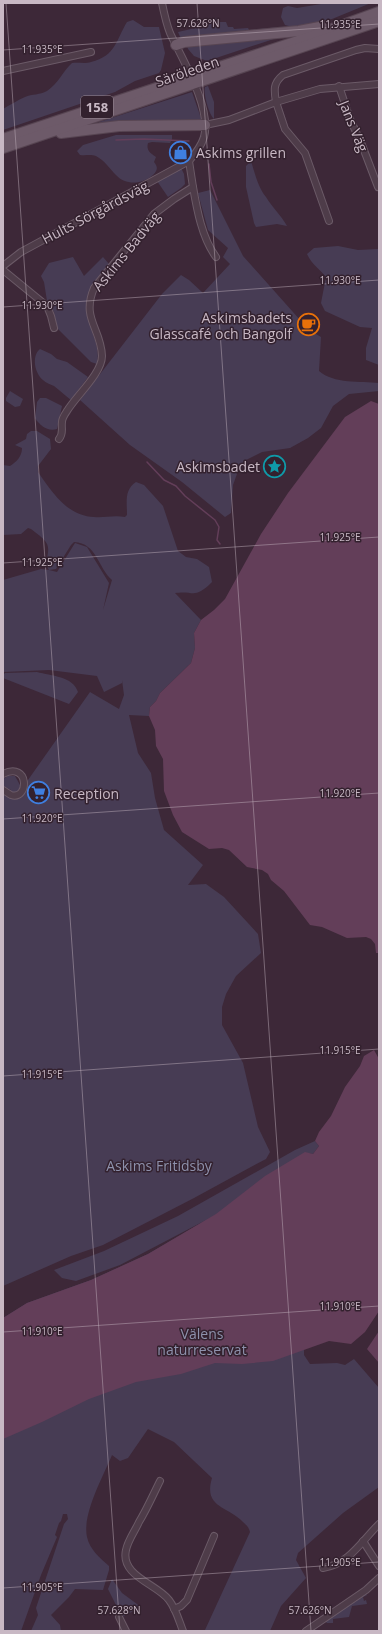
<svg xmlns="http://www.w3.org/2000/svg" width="382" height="1634" font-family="'Open Sans',sans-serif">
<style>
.green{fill:#473c54;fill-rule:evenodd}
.water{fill:#633e59}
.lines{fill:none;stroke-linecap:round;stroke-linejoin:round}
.stream{stroke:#633e59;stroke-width:1.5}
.minor-casing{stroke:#6b5a67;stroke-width:8}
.primary-casing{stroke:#574552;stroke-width:12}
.minor{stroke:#4e3c49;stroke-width:6}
.primary{stroke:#6d5a69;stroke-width:10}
.ticks{fill:none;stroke:#c8b8c4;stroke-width:1;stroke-opacity:0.45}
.labels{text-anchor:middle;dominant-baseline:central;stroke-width:3;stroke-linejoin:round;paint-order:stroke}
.shield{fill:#33212e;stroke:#9b8b97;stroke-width:1}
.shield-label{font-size:13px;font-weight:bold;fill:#c8b8c4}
.street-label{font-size:14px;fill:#c8b8c4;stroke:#33212e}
.poi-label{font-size:14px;fill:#c8b8c4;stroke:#33212e;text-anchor:start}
.park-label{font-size:14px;fill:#8e91ac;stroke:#33212e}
.ticks-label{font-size:10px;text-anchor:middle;fill:#c8b8c4;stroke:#33212e;stroke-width:3;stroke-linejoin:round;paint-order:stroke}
</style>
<rect width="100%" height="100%" fill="#3d2838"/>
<g class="green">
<path d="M327 3H371L332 19 292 27 285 25 281 17 283 8 288 6 297 8Z"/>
<path d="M216 18 220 22H226L228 27H233L234 29 248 28 249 30 280 27V29L181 39 178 32 200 27Z"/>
<path d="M133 20 144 27H159L165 53 161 70 159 73 135 81 115 92 3 130V109C10 105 18 100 25 97 32 94 40 95 47 91 58 84 63 71 72 63 78 62 85 64 91 62 116 56 116 40 127 22Z"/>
<path d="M286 35 207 61 194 56 188 49 187 46Z"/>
<path d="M208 86 214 102V119C209 115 203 93 205 87Z"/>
<path d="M192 92 201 118 200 120 100 125 99 122Z"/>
<path d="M116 135H172V139L170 143 152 142 148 143C146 150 150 153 156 157L154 162C158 167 158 170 153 175 143 184 126 186 116 175 109 168 105 161 96 156 90 154 86 156 80 155L77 151 83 145Z"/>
<path d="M251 161C255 174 258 187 266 197 272 207 281 215 287 226L277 224 256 227 254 223 246 187V166Z"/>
<path d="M181 168 184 174 185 184 181 188 168 197 157 181Z"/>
<path d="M210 190 243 256 309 330 321 337 319 371C334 384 360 381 379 383V391L349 394 333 406 321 428 308 438 290 448 262 452 244 461 238 471 233 485 231 513 225 517 182 482 130 445 80 400 162 294 181 275 189 280 203 293 230 264 223 257 228 248 208 230 198 193Z"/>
<path d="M338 246 358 250 379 249V365L366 360V348L372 328 360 327 325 311 321 303 326 277C319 268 312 265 307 254L314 248Z"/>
<path d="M73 257 84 276 103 257 109 264C87 294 81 298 94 337 97 346 99 354 97 364L91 362 56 327 54 312 47 301 44 282 41 276 49 263Z"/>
<path d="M40 349 51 354 57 359 67 362 88 377 71 400C65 395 60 391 54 386 50 384 46 383 43 380 35 374 31 356 40 349Z"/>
<path d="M10 391 23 399 20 406 15 407 6 401V398Z"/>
<path d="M40 398H46L62 406 57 429C48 432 40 426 35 418L37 402Z"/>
<path d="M31 431H37L50 439 51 449 38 466V472C52 492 67 516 94 517 104 518 114 515 125 517L127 515C127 502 124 490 136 482L144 485 163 506 178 551 186 557 197 559 209 567 212 582C194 600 194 590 175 593L201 620 194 633 195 648 191 663 160 693 156 701 150 707 149 716 129 715 138 753 151 773 155 798 164 830 203 865 188 885 206 884 224 897 258 934 261 953 236 976 226 994 222 1007V1025L243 1063 258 1127 270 1152 266 1159 249 1168 194 1198 103 1245 71 1256 3 1286V795L11 790 3 786V779L8 776H15L20 785 28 780 90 692 119 709 124 695 122 680V683L104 692 97 676 49 670 3 672V580L41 569 49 570C43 561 51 553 47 544 44 538 36 533 31 529L28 528 21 534 3 535V465L10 466C16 462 22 457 22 448L15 445 26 439 27 434ZM74 542C97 543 98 568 112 580L103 610 109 583 87 547 75 543 57 572 49 570 56 569 71 545Z"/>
<path d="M37 672C51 676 73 676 78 692L69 704 3 678V675L5 673Z"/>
<path d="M315 1141 319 1146 313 1154 305 1153 304 1355 310 1364 337 1363 345 1365 354 1359 379 1388V1487L343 1513 298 1553 296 1560 306 1578 281 1606 270 1631H206L205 1630 250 1532C249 1527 246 1525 243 1522 228 1506 203 1508 212 1478L174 1442 148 1429 128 1458 120 1461 112 1455C103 1477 82 1514 87 1537 90 1550 100 1558 109 1566V1570L103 1590 75 1589 69 1597 51 1615 60 1625 61 1631H31L38 1615 36 1608 64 1524 68 1519 67 1514H63L61 1521 59 1523 55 1535 57 1537 41 1575 21 1631H3V1318L27 1303 91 1280 148 1254 206 1220 120 1265 76 1281 62 1278 54 1270 104 1251 178 1216 295 1150Z"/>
<path d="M112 1579 122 1593 141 1607 122 1617 108 1589Z"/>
<path d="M366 1594 367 1595 363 1597 364 1601 366 1600 367 1604 352 1606 349 1617 333 1619V1623H327L325 1621Z"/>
</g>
<g class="water">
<path d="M371 401 379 404V953H376L375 944 371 939 366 937 347 938 322 927 310 925 284 891 271 880 268 874 262 870 247 867 229 850 222 848 209 849 182 832 173 815 164 791 163 759 156 746 155 730 149 716 150 707 156 701 160 693 191 663 195 648 194 633 201 620 214 610 225 599 261 534 288 493 345 417Z"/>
<path d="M374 1050 379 1059V1311L365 1332 351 1344 329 1341 273 1361 242 1364 215 1363 181 1374 136 1382 89 1399 42 1422 3 1439V1318L27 1303 91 1280 148 1254 216 1214 265 1176 305 1152 313 1154 319 1146 315 1141 319 1132 331 1116 345 1087 360 1066 364 1056Z"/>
<path d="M379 1331V1363L367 1349Z"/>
</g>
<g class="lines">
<g class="stream">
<path d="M116 140 144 139 189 141"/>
<path d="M209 164 211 182 217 200"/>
<path d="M147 462 164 480 176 486 185 496 215 520 219 527 217 540 220 544"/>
</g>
<defs>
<g id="minor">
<path d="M3 71 91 52"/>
<path d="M339 86 350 119 362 145 378 187"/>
<path d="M205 125 229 120 276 102C274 90 273 83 283 75L356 50 365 48 379 49"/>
<path d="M193 187C197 210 202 238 216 257"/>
<path d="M329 221 305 153 285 129 276 102 320 89 379 84"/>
<path d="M3 266 21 252 189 161C195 154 201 147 204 137 212 108 182 59 170 33 166 23 164 13 162 3"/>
<path d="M3 270 47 306 51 316 54 328"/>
<path d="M59 439C64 433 61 429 62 422 62 418 65 414 67 411 76 396 102 373 102 356 101 328 81 319 94 288L154 214 174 199 193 187 189 161"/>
<path d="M3 774C30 761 29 801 11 795 9 794 5 791 3 790"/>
<path d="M160 1481C153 1495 147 1509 139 1522 135 1531 128 1540 126 1550 120 1576 157 1584 169 1600 176 1609 179 1621 183 1631"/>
<path d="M363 1541 379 1566"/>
<path d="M323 1568C349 1564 361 1542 379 1524"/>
<path d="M174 1609 181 1606 187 1600 214 1536"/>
<path d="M119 1617 126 1631"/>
<path d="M306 1631 366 1590 379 1578"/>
</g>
<g id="primary">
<path d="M176 45 184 42 299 31 325 26"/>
<path d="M61 133 119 126 205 125"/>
<path d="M3 139 307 38 379 12"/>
<path d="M3 148 379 21"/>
</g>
</defs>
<use href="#minor" class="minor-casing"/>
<use href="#primary" class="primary-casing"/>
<use href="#minor" class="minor"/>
<use href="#primary" class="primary"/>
</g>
<path class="ticks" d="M6 3 120 1631M197 3 311 1631M3 50 379 24M3 307 379 280M3 563 379 537M3 819 379 793M3 1076 379 1049M3 1332 379 1306M3 1588 379 1562"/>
<defs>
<symbol id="shop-ring" viewBox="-11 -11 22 22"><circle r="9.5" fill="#33212e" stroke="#3f7fe0" stroke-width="1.5"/><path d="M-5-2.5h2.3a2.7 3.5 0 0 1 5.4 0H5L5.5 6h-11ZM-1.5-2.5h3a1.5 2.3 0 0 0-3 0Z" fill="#3f7fe0"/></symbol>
<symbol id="cafe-ring" viewBox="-11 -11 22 22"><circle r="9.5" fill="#33212e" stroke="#e8710a" stroke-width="1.5"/><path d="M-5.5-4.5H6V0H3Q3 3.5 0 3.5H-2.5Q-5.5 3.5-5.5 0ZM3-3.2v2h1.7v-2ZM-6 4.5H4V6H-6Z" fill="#e8710a"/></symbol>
<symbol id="sight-ring" viewBox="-11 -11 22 22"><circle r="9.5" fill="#33212e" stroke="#0f9aa8" stroke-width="1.5"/><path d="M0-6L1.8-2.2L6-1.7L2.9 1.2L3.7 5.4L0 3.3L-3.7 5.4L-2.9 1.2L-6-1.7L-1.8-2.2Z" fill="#0f9aa8"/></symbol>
<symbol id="supermarket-ring" viewBox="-11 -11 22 22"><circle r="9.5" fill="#33212e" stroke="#3f7fe0" stroke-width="1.5"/><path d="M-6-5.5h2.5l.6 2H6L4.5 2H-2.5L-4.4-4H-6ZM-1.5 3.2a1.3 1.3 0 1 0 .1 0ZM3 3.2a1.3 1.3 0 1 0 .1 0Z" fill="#3f7fe0"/></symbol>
</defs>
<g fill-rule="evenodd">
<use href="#shop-ring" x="168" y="140" width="25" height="25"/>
<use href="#cafe-ring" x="296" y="312" width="25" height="25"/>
<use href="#sight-ring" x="262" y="454" width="25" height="25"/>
<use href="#supermarket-ring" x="26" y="780" width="25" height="25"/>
</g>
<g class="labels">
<rect class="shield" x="81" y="96" width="32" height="22" rx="3"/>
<g class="shield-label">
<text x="97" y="107">158</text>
</g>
<g class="street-label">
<text transform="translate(187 71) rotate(-19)">Säröleden</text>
<text transform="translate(354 126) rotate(68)">Jans Väg</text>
<text transform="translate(95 212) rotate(-28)">Hults Sörgårdsväg</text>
<text transform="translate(126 251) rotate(-51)">Askims Badväg</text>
</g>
<g class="poi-label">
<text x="196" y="152">Askims grillen</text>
<text x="292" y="317" text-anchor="end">Askimsbadets<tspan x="292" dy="16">Glasscafé och Bangolf</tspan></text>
<text x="260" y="466" text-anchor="end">Askimsbadet</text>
<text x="54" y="793">Reception</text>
</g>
<g class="park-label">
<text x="159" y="1165">Askims Fritidsby</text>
<text x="202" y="1333">Välens<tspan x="202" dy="16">naturreservat</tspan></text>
</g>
</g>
<g class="ticks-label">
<text x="198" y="27">57.626°N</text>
<text x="340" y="28">11.935°E</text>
<text x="42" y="53">11.935°E</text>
<text x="340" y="284">11.930°E</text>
<text x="42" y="309">11.930°E</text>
<text x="340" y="541">11.925°E</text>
<text x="42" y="566">11.925°E</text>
<text x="340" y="797">11.920°E</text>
<text x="42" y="822">11.920°E</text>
<text x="340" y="1054">11.915°E</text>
<text x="42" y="1078">11.915°E</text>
<text x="340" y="1310">11.910°E</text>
<text x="42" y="1335">11.910°E</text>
<text x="340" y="1566">11.905°E</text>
<text x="42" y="1591">11.905°E</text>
<text x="119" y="1614">57.628°N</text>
<text x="310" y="1614">57.626°N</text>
</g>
<rect width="382" height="1634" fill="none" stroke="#c8b8c4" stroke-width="8"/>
</svg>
